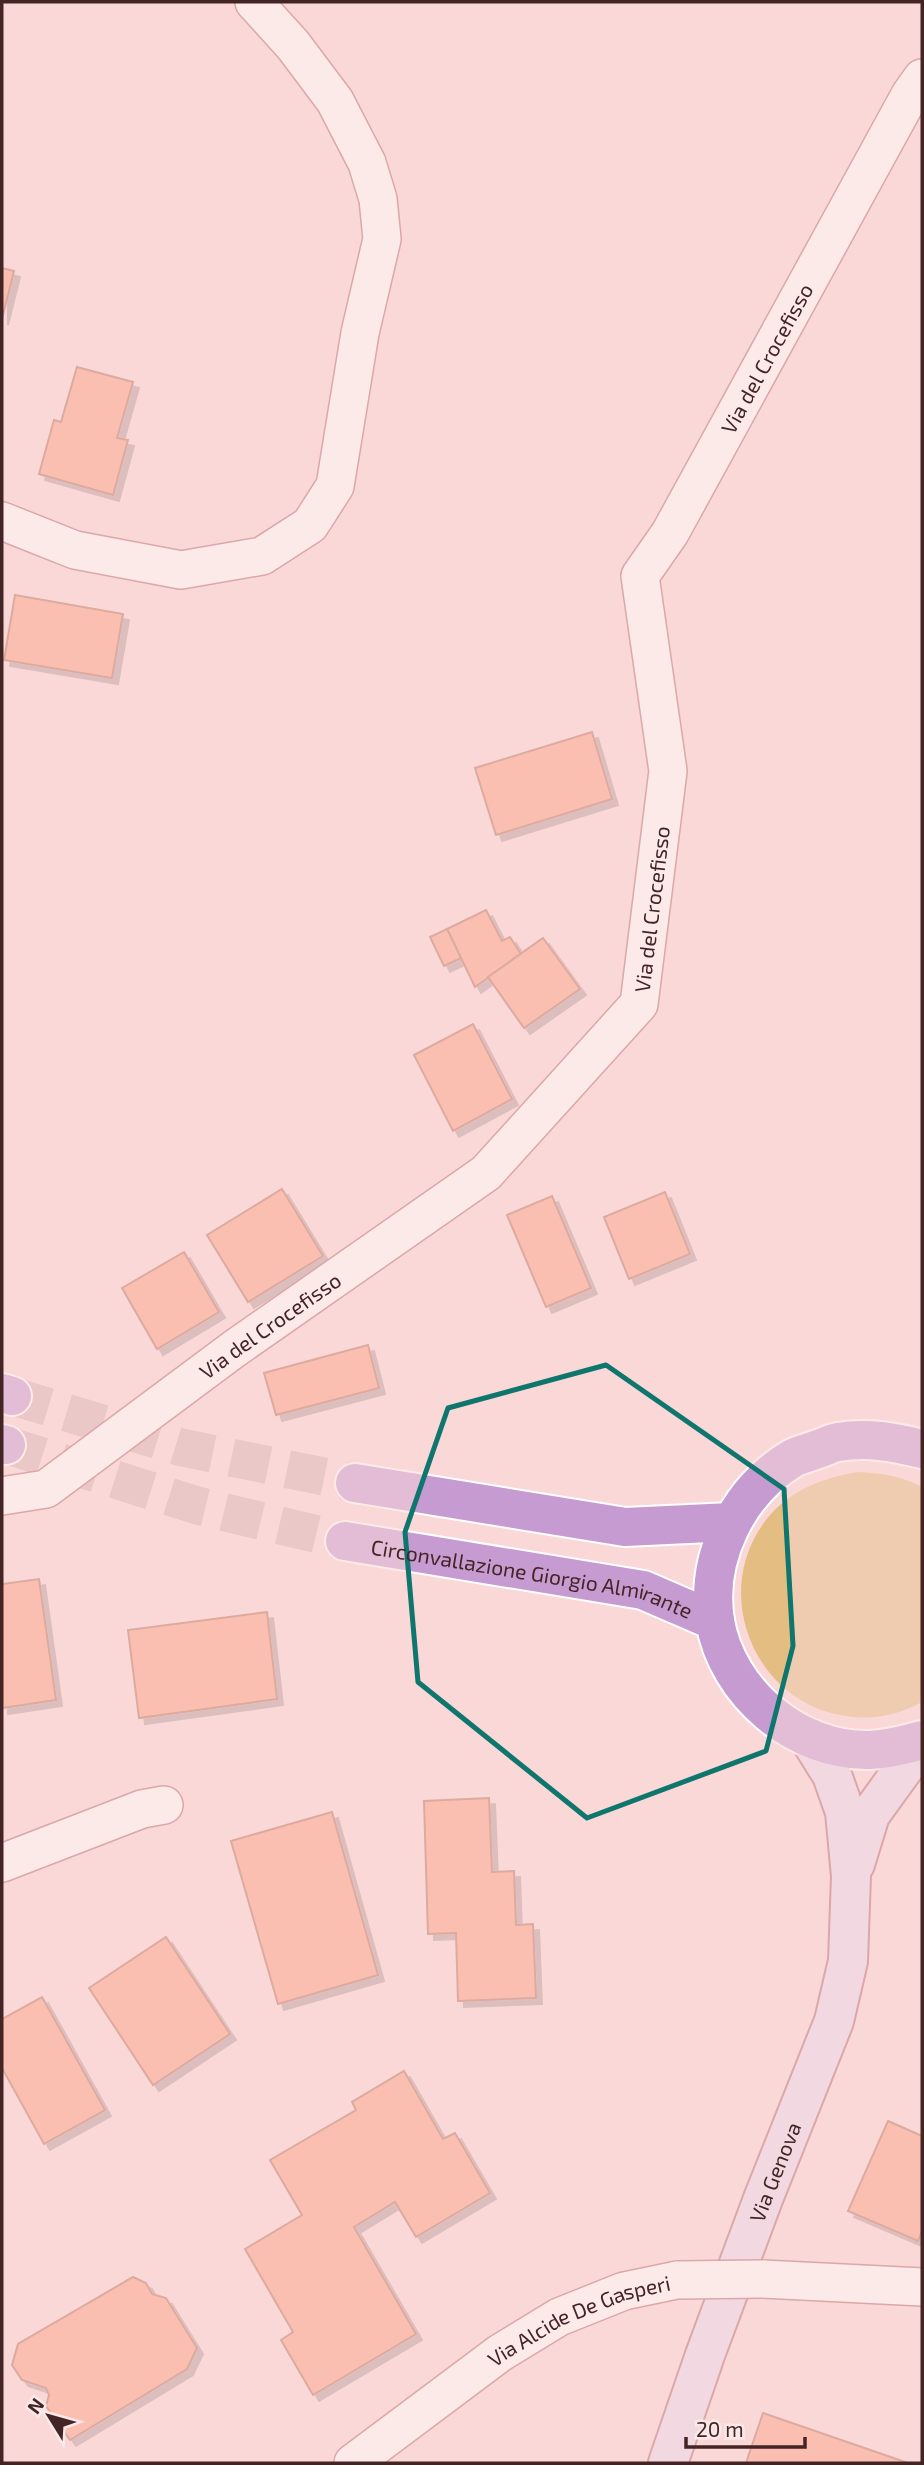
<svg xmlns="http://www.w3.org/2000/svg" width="924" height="2465" font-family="'Exo 2',sans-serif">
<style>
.green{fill:#e3bd81}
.building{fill:#fda083;stroke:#b8725c;stroke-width:2;filter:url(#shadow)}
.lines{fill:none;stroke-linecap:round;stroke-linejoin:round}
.trunk-tunnel{stroke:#d6b4b4;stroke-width:38;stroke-dasharray:38 19;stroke-linecap:butt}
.minor-casing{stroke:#b76c6f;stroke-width:40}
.secondary-casing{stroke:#b76c6f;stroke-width:42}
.trunk-casing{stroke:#fff;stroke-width:42}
.minor{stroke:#fff;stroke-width:37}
.secondary{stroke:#e9daee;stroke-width:38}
.trunk{stroke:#c69bd2;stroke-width:38}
.minor-bridge-casing{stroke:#b76c6f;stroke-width:40;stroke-linecap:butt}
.minor-bridge{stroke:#fff;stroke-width:37}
.marked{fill:none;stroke:#0f766e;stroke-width:5;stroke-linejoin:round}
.labels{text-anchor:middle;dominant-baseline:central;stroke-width:6;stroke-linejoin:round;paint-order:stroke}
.street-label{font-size:21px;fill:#442526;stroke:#fbe9e9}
</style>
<defs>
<filter id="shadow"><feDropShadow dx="6" dy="6" stdDeviation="0" flood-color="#0004"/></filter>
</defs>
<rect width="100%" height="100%" fill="#fad8d7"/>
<path class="green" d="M858 1472C881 1473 902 1476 922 1487V1702C897 1716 869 1721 840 1715 755 1699 712 1596 763 1524 786 1492 820 1478 858 1472Z"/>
<g class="building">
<path d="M2 268 14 271 2 319Z"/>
<path d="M77 367 133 382 117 438 128 440 113 495 39 474 54 420 61 422Z"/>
<path d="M15 595 123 614 112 678 4 660Z"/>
<path d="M592 732 612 799 496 835 475 768Z"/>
<path d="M486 910 502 941 510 937 521 954 475 987 447 929Z"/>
<path d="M447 929 461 958 444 966 430 937Z"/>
<path d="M543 938 580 989 524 1028 488 977Z"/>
<path d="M473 1024 512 1099 453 1131 414 1055Z"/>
<path d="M282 1189 323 1256 248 1302 207 1235Z"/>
<path d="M665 1192 690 1254 629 1279 604 1217Z"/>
<path d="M552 1196 591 1288 546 1307 507 1215Z"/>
<path d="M184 1252 219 1312 157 1349 122 1288Z"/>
<path d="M368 1345 379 1388 276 1415 264 1373Z"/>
<path d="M39 1579 56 1700 2 1708V1584Z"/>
<path d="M267 1612 277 1699 139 1718 128 1630Z"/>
<path d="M489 1798 492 1872 514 1871 516 1925 533 1924 536 1998 458 2001 456 1933 428 1934 424 1801Z"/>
<path d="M332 1812 378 1975 278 2004 231 1841Z"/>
<path d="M166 1937 230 2034 153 2085 89 1988Z"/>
<path d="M42 1997 105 2110 44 2144 2 2068V2019Z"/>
<path d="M404 2071 443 2139 455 2133 490 2193 416 2237 395 2202 354 2227 416 2334 313 2395 281 2340 293 2332 245 2249 302 2215 270 2160 356 2110 352 2102Z"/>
<path d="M888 2121 922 2136V2231L918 2241 848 2211Z"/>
<path d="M133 2277 146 2283 152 2294 166 2298 197 2348 187 2369 70 2440 46 2406 49 2395 46 2388 22 2380 12 2365 18 2344Z"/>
<path d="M763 2413 908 2463H746Z"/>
</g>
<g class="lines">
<g class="trunk-tunnel">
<path d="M12 1396 180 1447 355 1483"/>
<path d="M6 1445 199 1506 345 1541"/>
</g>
<defs>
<g id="minor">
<path d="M2 521 75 550 181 570 262 556 310 525 335 486 360 333 382 239 378 199 367 163 335 101 293 45 254 2"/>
<path id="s1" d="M2 1496 46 1489 234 1349 486 1173 639 1004 668 771 640 576 670 533 910 95 922 78"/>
<path d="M2 1863 142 1809 164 1805"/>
<path d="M763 2279 922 2287"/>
<path id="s2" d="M353 2463 500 2353 559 2317 624 2291 677 2280"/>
</g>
<g id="secondary">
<path d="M855 1864 870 1815 922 1743"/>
<path id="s3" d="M668 2463 705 2355 763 2199 834 2021 848 1961 851 1876 845 1812 832 1775 809 1738"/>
</g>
<g id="trunk">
<path d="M2 1393 12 1396"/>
<path d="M2 1444 6 1445"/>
<path d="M922 1449C894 1442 867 1437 838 1442 831 1443 825 1447 818 1449 810 1452 801 1454 793 1458 738 1491 705 1557 715 1621 727 1693 797 1752 870 1750 888 1749 905 1745 922 1740"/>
<path d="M355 1483 625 1527 731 1522"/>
<path id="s4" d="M345 1541 643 1590 715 1621"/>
</g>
</defs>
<use href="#minor" class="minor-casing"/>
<use href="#secondary" class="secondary-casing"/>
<use href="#trunk" class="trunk-casing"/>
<use href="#minor" class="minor"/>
<use href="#secondary" class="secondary"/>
<use href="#trunk" class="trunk"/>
<defs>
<path id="minor-bridge" d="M677 2280 763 2279"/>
</defs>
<use href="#minor-bridge" class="minor-bridge-casing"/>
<use href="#minor-bridge" class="minor-bridge"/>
</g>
<path d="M0 0H924V2465H0ZM606 1365 784 1489 793 1646 766 1751 587 1818 418 1682 405 1532 448 1408Z" fill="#fad8d7" fill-opacity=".55" fill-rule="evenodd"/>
<path class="marked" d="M606 1365 784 1489 793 1646 766 1751 587 1818 418 1682 405 1532 448 1408Z"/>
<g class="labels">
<g class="street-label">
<text stroke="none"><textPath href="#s1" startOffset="1498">Via del Crocefisso</textPath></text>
<text stroke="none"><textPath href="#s1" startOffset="910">Via del Crocefisso</textPath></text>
<text stroke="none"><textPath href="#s1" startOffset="322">Via del Crocefisso</textPath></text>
<text stroke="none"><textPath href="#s4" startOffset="191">Circonvallazione Giorgio Almirante</textPath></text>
<text stroke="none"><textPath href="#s3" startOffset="310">Via Genova</textPath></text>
<text stroke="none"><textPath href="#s2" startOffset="270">Via Alcide De Gasperi</textPath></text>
</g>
</g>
<rect width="924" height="2465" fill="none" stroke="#442526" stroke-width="7"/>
<g transform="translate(49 2416) rotate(307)" stroke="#fbe9e9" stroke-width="5" paint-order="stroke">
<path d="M0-5L12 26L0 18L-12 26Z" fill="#442526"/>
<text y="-10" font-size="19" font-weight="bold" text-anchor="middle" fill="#442526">N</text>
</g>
<path d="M686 2437v10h119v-10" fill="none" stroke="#442526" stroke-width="3.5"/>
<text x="696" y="2437" font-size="21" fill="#442526" stroke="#fbe9e9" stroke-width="5" paint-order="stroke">20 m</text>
</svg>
